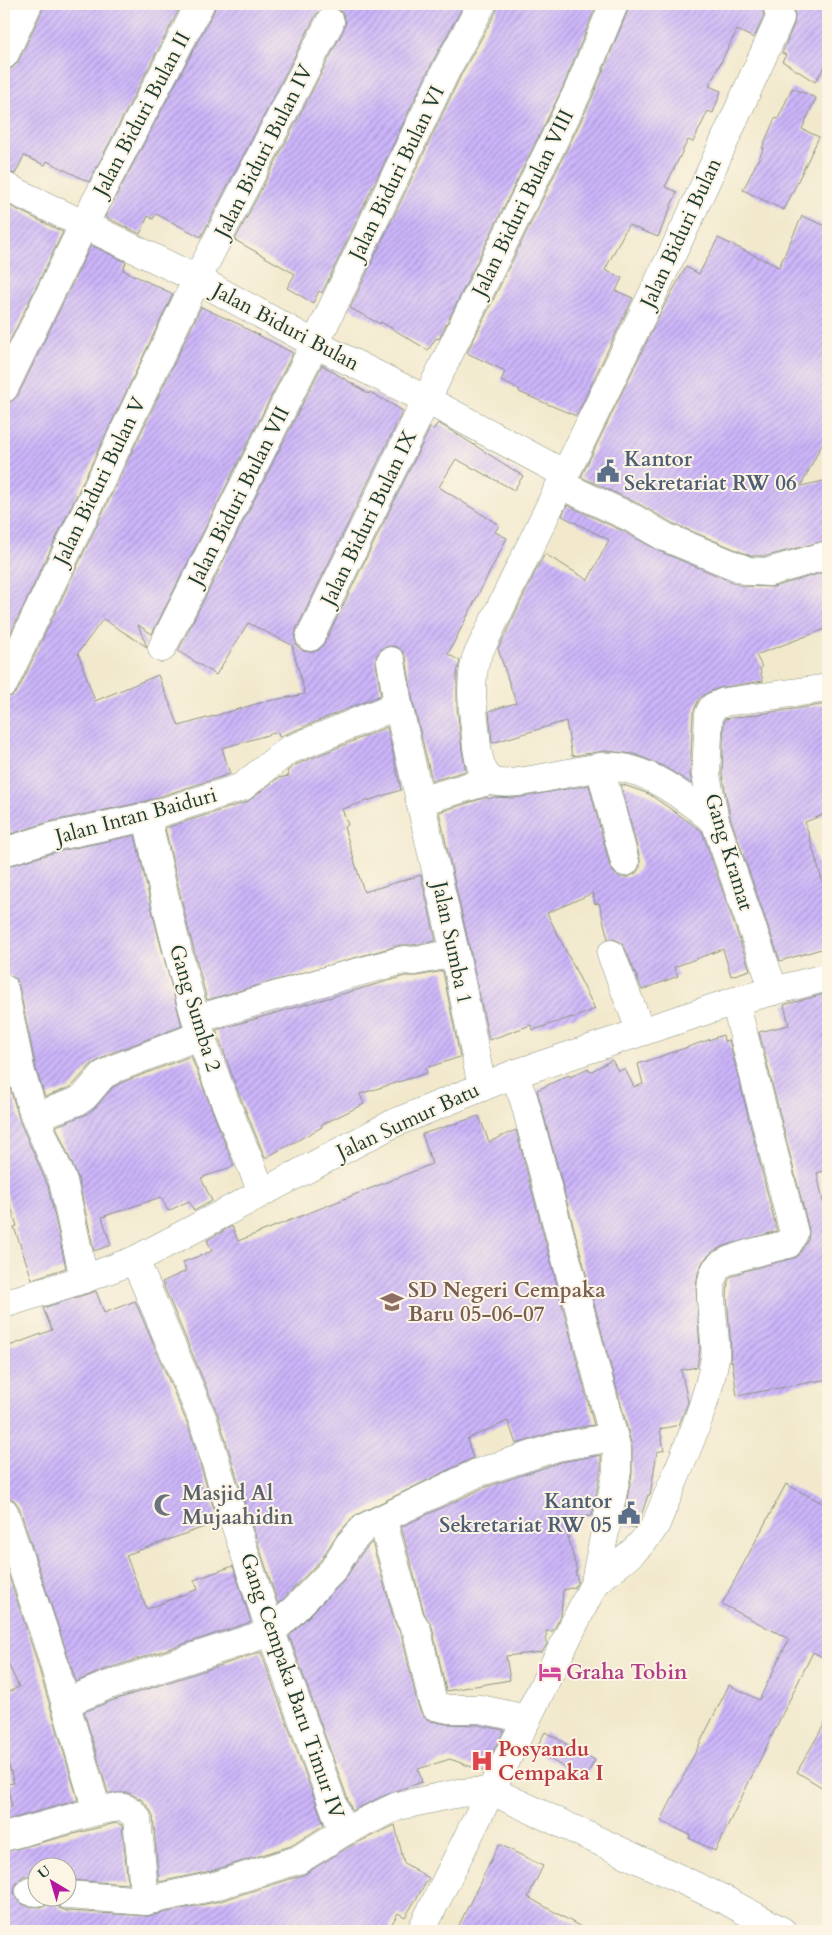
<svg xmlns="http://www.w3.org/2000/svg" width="832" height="1935" font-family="Cardo,serif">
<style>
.building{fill:url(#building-hatch)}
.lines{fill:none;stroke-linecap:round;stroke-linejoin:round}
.street-casing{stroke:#889380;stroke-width:29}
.secondary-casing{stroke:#889380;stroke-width:29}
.street{stroke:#fff;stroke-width:28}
.secondary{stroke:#fff;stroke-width:28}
.labels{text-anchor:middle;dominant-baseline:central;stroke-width:4;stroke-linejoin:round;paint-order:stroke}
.street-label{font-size:21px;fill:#1f3d34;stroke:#fcf5e5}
.service-label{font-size:21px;font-weight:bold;fill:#4e5e75;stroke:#fcf5e5;text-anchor:start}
.education-label{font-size:21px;font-weight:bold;fill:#785e54;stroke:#fcf5e5;text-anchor:start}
.worship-label{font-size:21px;font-weight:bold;fill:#5b616d;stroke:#fcf5e5;text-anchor:start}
.hotel-label{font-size:21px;font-weight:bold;fill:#b23c85;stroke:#fcf5e5;text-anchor:start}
.health-label{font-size:21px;font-weight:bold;fill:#be3a42;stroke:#fcf5e5;text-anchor:start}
</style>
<defs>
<pattern id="building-hatch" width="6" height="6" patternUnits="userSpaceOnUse" patternTransform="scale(1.25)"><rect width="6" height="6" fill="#cdb6fb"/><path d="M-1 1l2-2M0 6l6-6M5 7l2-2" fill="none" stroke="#a695cc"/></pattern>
</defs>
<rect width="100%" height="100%" fill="#fcf5e5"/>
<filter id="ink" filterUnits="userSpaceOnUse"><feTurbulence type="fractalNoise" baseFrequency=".02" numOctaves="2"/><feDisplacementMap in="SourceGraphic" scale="10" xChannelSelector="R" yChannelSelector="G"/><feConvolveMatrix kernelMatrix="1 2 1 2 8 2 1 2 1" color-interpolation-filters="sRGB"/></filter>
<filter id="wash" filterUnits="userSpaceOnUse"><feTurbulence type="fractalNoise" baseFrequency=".0096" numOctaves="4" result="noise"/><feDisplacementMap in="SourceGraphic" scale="20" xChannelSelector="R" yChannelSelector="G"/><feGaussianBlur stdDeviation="1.12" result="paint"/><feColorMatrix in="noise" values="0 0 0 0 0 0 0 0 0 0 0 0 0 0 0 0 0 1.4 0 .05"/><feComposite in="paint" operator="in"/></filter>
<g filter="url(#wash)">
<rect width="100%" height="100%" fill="#f2e9cd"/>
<g id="blocks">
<g class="building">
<path d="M4 4H11L4 19Z"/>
<path d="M43 4H182L89 182 47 161 45 165 24 156 15 174 4 171V70L12 68 18 62 42 11Z"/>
<path d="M216 4H464L433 61 322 293 319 291 313 303 287 288 295 274 235 240 344 29 346 22 343 14 337 8 329 6 322 9 316 15 201 237 156 214 153 219 148 216 140 234 105 217 214 11Z"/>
<path d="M498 4H597L563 87 439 339 436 338 428 350 381 322 380 324 350 308 461 75 496 12Z"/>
<path d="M629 4H762L764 16 754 38 737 30 709 86 721 91 713 113 708 111 693 142 688 140 665 187 677 192 658 237 628 225 605 270 622 278 616 291 633 298 576 416 519 392 520 390 501 381 505 371 467 353 591 100 628 10Z"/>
<path d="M793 4H828V61L815 82 782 61 786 55 782 53 794 24 795 15Z"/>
<path d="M792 88 816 98 802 129 819 137 784 210 743 190 764 148H762L775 118 778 119Z"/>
<path d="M4 203 63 232 4 353Z"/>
<path d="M802 216 828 227V432L801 486 828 480V540L767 556H751L672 523 639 504 581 477 663 308 686 267 699 274 718 238 779 267Z"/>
<path d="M91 245 126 262 123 270 173 294 4 647V403L12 401 18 395Z"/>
<path d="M201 307 243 326V327L293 353 152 634 138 625 147 647 103 619 78 653 95 701 158 675 179 726 263 702 305 694 292 645 248 623 216 675 178 651 322 365 369 394 370 392 403 411 296 630 295 639 297 646 303 651 312 652 319 650 324 644 430 428 433 430 438 423 460 436 523 476 514 490 456 459 439 487 499 525 495 532 507 538 448 654 460 661 457 673V708L462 750 466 771 432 781 413 702 406 658 403 652 397 647 389 646 382 649 376 656V663L381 695 279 737 278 732 222 748 230 774 143 802 49 822 11 834 4 809V698L12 696 18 690Z"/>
<path d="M567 505 625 532 659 551 742 586 773 587 828 571V628L756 655 762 667 760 669 763 681 719 688 707 693 699 699 693 713 690 774 692 784 663 766 634 754 605 751 572 756 566 721 492 743 489 711 516 703 498 649 539 564 545 554 588 580 609 540 562 516Z"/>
<path d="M828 704V813L805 822 828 901V947L780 961 730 817 722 774 724 719Z"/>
<path d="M387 727 401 790 342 809 348 825 344 827 364 892 421 875 436 941 413 945H400L207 1000 187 924 165 828 247 802 278 778 289 776 287 771 295 765Z"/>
<path d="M621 784 649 794 702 831 750 970 731 976 723 949 674 967 678 976 642 990 625 948 620 942 614 939H608L599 903 595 904 593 893 547 913 595 1009 573 1018 572 1017 533 1030 531 1025 489 1040 470 950 439 812 487 797 488 799 494 797 515 798 589 785 610 866 614 873 620 877H628L636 873 640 867V859Z"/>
<path d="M135 835 157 931 182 1026 109 1054 91 1065 71 1087 45 1097 36 1069 19 986 15 978 6 974 4 966V867L56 852Z"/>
<path d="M443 971 460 1057 426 1068 427 1073 360 1094 364 1104 321 1125 322 1127 265 1158 237 1089 216 1030 405 976H417Z"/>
<path d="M828 993V1170L817 1173 828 1225V1379L737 1396 732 1361H730L731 1347 727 1298 728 1281 730 1277 744 1271 797 1257 808 1240 809 1230 759 1032 789 1025 784 1005Z"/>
<path d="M723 1035 724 1041 729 1040 777 1231 724 1246 712 1252 703 1261 698 1273 696 1287 700 1349 697 1367 681 1370 688 1402 679 1425 660 1429 664 1450 657 1452 650 1495H648L639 1522 634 1528 622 1524 632 1474V1446L537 1090 569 1075 570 1077 588 1068 590 1072 612 1060 618 1071 625 1069 634 1087 643 1084 638 1064Z"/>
<path d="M191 1056 234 1166 201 1178 212 1201 194 1211 189 1201 168 1211 161 1197 102 1217 111 1245 94 1251 78 1178 56 1126 87 1114 97 1106 113 1087 123 1082Z"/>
<path d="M4 1067 20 1122 48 1186 66 1268 32 1279 14 1227 17 1226 4 1185Z"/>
<path d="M479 1116 489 1142 516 1130 594 1425 554 1432 516 1444 508 1421 467 1439 473 1458 354 1516 336 1536 321 1560 278 1604 244 1501 218 1415 162 1282 186 1271 183 1262 212 1251 207 1240 232 1226 238 1241 432 1164 422 1134Z"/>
<path d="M96 1291 104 1313 135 1301 188 1425 218 1522 126 1555 147 1609 198 1589 194 1580 233 1566 251 1622 101 1671 76 1682 19 1507 14 1500 4 1497V1348L52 1330 43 1308Z"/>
<path d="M601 1455V1469L592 1516 563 1518 577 1571 575 1572 578 1581 575 1587 563 1590 561 1616 553 1631H546L547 1644 542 1652 506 1656 510 1680 446 1691 432 1627 424 1613 401 1527 483 1488 561 1462Z"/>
<path d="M786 1484 828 1506V1660L813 1652 715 1851 689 1838 690 1835 661 1821 729 1685 759 1700 789 1639 722 1604Z"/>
<path d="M372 1542 395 1623 402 1636 417 1702 421 1713 425 1718 431 1721 446 1724 478 1725 504 1730 483 1771 450 1759 418 1769 422 1782 392 1792 352 1811 289 1636 344 1581 361 1554Z"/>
<path d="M4 1561 35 1655 78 1800 4 1821V1809L12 1807 7 1784 14 1783 4 1749V1694L19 1687 4 1655Z"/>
<path d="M261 1652 324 1825 291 1846 211 1871 159 1882 153 1816 149 1808 142 1800 129 1793H108L84 1712 111 1701Z"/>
<path d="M828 1718V1791L797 1772Z"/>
<path d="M545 1732 595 1760 585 1779 535 1751Z"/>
<path d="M116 1823 122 1825 128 1884 68 1880V1868H38V1876H24L17 1882 14 1890 15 1897 20 1903 28 1906 44 1907 53 1898 59 1908 67 1911 148 1916 220 1901 303 1875 350 1846 395 1825 404 1863 429 1878 405 1917 398 1913 388 1931H4V1852Z"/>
<path d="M499 1844 543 1866 528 1897 588 1931H456Z"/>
</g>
</g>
</g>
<g filter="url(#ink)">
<use href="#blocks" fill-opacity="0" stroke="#889380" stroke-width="1"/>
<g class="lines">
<defs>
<g id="street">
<path d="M4 55 28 4"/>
<path d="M4 186 197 279 315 344 427 400 565 474"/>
<path d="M4 388 84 224 200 4"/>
<path d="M561 485 632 518 665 537 748 571 769 572 828 555"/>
<path d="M310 637 577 93 614 4"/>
<path d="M162 648 315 344 447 68 482 4"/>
<path d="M391 661 398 705 455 953 482 1087"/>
<path d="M4 683 197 279 330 22"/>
<path d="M600 767 625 862"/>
<path d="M420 801 491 780"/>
<path d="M147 817C163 891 179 964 201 1036 218 1089 241 1140 262 1192"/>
<path d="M715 821C687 800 653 771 617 767 591 763 506 793 490 779 479 770 477 750 476 737 473 709 469 686 476 658L689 219 780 18 777 4"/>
<path d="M4 852 52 837 147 817 242 787 287 751 398 705"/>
<path d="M611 954 641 1032"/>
<path d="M4 989 21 1073 35 1117 63 1181 84 1279"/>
<path d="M774 991 715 821 706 775 709 714 713 707 725 702 828 688"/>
<path d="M197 1019 336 978 404 960 414 961 455 953"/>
<path d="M35 1117 78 1101 85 1096 103 1075 116 1068 201 1035"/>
<path d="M135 1260 203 1420 229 1506 271 1632 343 1832"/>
<path d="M4 1512 50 1650 97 1811C114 1808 125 1802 137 1818L145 1901"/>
<path d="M382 1519 410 1619 417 1630 432 1699 435 1706 449 1709H480L527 1719"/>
<path d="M595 1582C617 1565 642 1548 656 1524 676 1473 706 1412 715 1358 718 1335 703 1287 717 1268 726 1257 773 1248 788 1244L794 1233 735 1001"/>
<path d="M65 1703 106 1686 271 1632 288 1616 333 1570 349 1544 365 1527 477 1473 557 1447 613 1437"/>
<path d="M4 1837 97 1811"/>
<path d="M30 1891 38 1892"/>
<path d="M68 1895 145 1901 215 1886 298 1860 343 1832 398 1806 459 1793 492 1791 725 1900 782 1931"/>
<path d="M421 1931 595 1582 617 1471V1450L524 1100 514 1074"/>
</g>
<path id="secondary" d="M4 1304 84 1279 135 1260 392 1124 514 1074 735 1001 828 977"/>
</defs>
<use href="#street" class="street-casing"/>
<use href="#secondary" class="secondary-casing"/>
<use href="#street" class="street"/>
<use href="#secondary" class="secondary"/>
</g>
</g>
<defs>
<symbol id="civic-bare" viewBox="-9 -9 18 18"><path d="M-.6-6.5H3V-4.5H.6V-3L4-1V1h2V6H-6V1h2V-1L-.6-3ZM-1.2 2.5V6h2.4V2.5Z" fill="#5c6f8a" stroke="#fcf5e5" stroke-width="2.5" paint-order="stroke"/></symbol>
<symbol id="school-bare" viewBox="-9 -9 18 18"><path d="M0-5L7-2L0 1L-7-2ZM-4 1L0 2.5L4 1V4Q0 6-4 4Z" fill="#8d6e63" stroke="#fcf5e5" stroke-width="2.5" paint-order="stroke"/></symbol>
<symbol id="mosque-bare" viewBox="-9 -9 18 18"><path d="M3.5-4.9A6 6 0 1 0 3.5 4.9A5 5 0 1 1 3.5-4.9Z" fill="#6b7280" stroke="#fcf5e5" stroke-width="2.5" paint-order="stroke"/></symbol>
<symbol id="hotel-bare" viewBox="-9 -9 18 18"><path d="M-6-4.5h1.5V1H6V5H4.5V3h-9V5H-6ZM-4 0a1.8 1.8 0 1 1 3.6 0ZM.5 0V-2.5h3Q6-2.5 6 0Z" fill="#d1479c" stroke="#fcf5e5" stroke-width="2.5" paint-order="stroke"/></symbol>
<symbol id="hospital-bare" viewBox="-9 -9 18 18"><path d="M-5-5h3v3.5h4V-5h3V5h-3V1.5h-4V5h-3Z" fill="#e0444e" stroke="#fcf5e5" stroke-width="2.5" paint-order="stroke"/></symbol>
</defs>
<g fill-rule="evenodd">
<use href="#civic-bare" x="592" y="455" width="32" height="32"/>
<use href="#school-bare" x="376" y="1286" width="32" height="32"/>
<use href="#mosque-bare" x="149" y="1489" width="32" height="32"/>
<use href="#civic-bare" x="613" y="1497" width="32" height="32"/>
<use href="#hotel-bare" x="534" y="1656" width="32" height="32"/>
<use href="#hospital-bare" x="466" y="1745" width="32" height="32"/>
</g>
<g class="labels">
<g class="street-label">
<text transform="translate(142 114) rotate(-62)">Jalan Biduri Bulan II</text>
<text transform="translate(264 151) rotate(-63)">Jalan Biduri Bulan IV</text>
<text transform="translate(397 173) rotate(-64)">Jalan Biduri Bulan VI</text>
<text transform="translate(523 203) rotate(-64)">Jalan Biduri Bulan VIII</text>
<text transform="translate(681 233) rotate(-65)">Jalan Biduri Bulan</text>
<text transform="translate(286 327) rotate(28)">Jalan Biduri Bulan</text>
<text transform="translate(100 481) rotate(-64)">Jalan Biduri Bulan V</text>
<text transform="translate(239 496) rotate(-63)">Jalan Biduri Bulan VII</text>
<text transform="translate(369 518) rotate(-64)">Jalan Biduri Bulan IX</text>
<text transform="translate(136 816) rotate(-15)">Jalan Intan Baiduri</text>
<text transform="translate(729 852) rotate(73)">Gang Kramat</text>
<text transform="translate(452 943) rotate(78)">Jalan Sumba 1</text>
<text transform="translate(195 1008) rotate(73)">Gang Sumba 2</text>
<text transform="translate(408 1121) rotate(-25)">Jalan Sumur Batu</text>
<text transform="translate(292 1686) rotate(71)">Gang Cempaka Baru Timur IV</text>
</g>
<g class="service-label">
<text x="624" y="459">Kantor<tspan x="624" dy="24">Sekretariat RW 06</tspan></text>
<text x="612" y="1501" text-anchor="end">Kantor<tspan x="612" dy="24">Sekretariat RW 05</tspan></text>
</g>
<g class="education-label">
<text x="408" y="1290">SD Negeri Cempaka<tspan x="408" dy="24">Baru 05-06-07</tspan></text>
</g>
<g class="worship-label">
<text x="182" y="1493">Masjid Al<tspan x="182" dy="24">Mujaahidin</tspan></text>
</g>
<g class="hotel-label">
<text x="566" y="1672">Graha Tobin</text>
</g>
<g class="health-label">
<text x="498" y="1749">Posyandu<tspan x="498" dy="24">Cempaka I</tspan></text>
</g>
</g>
<rect width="832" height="1935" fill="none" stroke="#fcf5e5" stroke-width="20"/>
<g transform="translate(52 1882) rotate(322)"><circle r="24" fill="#fcf5e5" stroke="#a4ab9e"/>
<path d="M0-4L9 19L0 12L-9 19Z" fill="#b5179e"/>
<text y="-8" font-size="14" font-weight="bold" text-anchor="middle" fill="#1f3d34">U</text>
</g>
</svg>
